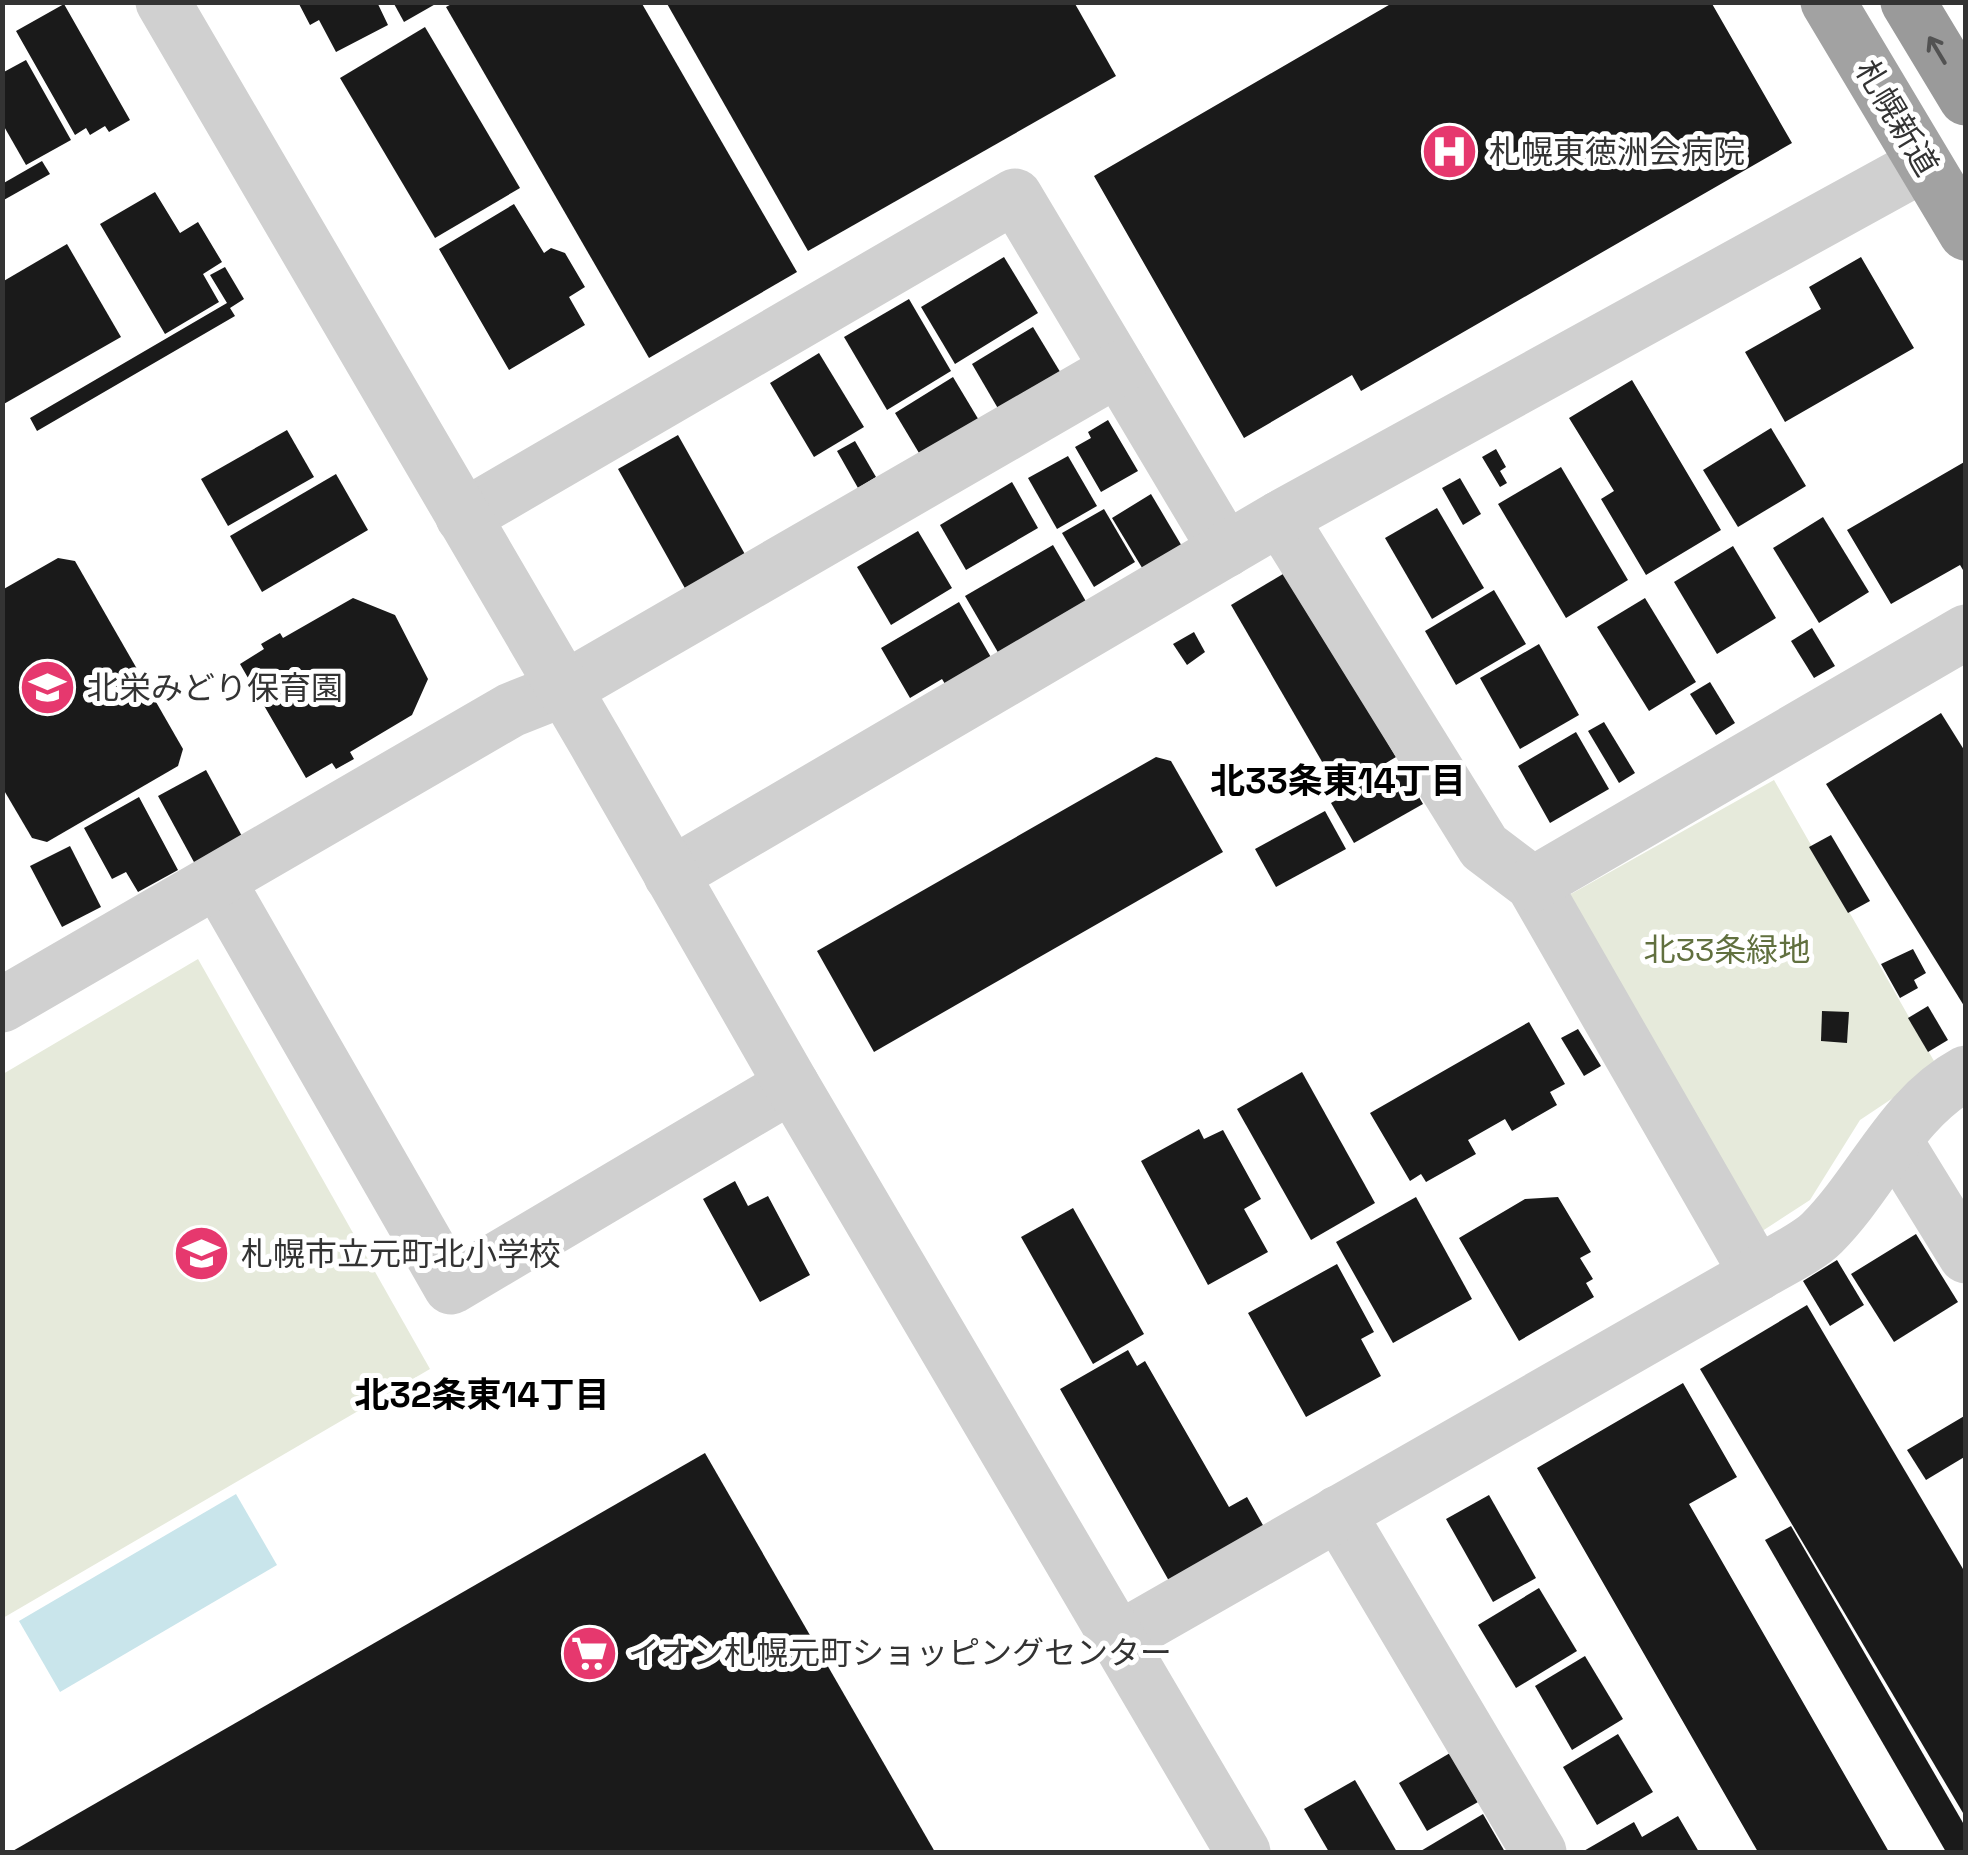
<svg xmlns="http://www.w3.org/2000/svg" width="1968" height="1855" font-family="'Space Grotesk','Noto Sans JP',sans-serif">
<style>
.green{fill:#e6eadb}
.water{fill:#c9e5eb}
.building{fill:#1a1a1a}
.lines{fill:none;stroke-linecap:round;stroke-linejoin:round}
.minor{stroke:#d0d0d0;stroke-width:55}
.tertiary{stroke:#d0d0d0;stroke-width:55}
.trunk{stroke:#a2a2a2;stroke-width:55}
.motorway{stroke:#9a9a9a;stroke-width:55}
.oneway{stroke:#525252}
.labels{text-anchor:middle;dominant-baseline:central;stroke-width:10;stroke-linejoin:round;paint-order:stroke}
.street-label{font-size:32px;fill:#333;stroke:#fff}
.poi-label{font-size:32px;fill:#333;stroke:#fff;text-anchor:start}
.park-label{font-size:32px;fill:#61703f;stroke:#fff}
.neighbourhood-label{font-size:35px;font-weight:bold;fill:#000;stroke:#fff}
</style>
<rect width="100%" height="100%" fill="#fff"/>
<g class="green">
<path d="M1774 780 1938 1068 1860 1120 1810 1200 1750 1239 1555 903Z"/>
<path d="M198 959 430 1369 3 1618V1074Z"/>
</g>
<path class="water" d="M236 1494 277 1565 60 1692 19 1621Z"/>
<g class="building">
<path d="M298 2H377L388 25 336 52 319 20 310 25Z"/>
<path d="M393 2H439L404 22Z"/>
<path d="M455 2H641L797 272 649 358 446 7Z"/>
<path d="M666 2H1074L1116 76 808 251Z"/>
<path d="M1394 2H1711L1792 143 1361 391 1352 375 1244 438 1094 176Z"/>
<path d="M64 4 130 120 109 132 105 126 90 135 86 128 75 135 16 31Z"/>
<path d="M425 27 520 188 435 238 340 78Z"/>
<path d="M26 60 71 140 26 165 2 123V73Z"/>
<path d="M42 161 50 174 2 201V184Z"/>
<path d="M155 192 180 233 198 222 222 262 203 274 219 302 165 334 100 224Z"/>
<path d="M514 204 544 253 551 248 565 253 585 287 569 297 585 325 509 370 439 249Z"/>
<path d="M67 244 121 337 2 405V282Z"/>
<path d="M1004 257 1038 313 955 364 921 307Z"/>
<path d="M1861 257 1914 348 1785 422 1745 352 1821 309 1809 287Z"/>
<path d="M225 267 244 299 230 308 235 316 37 431 30 418 227 303 210 275Z"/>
<path d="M909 299 951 371 887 410 844 337Z"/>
<path d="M1033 327 1065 380 1003 417 972 364Z"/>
<path d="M819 353 864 427 814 457 770 383Z"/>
<path d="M953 377 983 427 925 463 895 413Z"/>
<path d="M1632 380 1721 530 1646 575 1601 499 1614 491 1569 418Z"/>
<path d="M1108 420 1138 471 1101 492 1075 447 1091 438 1088 432Z"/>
<path d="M1771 428 1806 486 1738 527 1703 470Z"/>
<path d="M287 430 314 477 228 526 201 479Z"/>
<path d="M678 435 751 565 691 599 618 469Z"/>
<path d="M855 441 876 477 858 488 837 451Z"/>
<path d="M1496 449 1506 467 1500 471 1507 483 1500 487 1482 457Z"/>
<path d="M1068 456 1097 506 1057 529 1028 478Z"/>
<path d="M1966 461V575L1960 565 1891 604 1847 530Z"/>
<path d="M1561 467 1628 580 1566 618 1498 504Z"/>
<path d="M336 474 368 530 262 592 230 536Z"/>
<path d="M1460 478 1481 514 1463 525 1442 488Z"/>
<path d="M1012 482 1038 528 966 570 940 525Z"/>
<path d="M1151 494 1183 548 1144 571 1112 518Z"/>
<path d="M1437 508 1484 588 1432 619 1385 538Z"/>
<path d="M1104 509 1135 562 1094 587 1062 533Z"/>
<path d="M1823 517 1869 592 1819 623 1773 548Z"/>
<path d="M918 531 952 588 891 625 857 567Z"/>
<path d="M1053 545 1091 610 1003 661 965 596Z"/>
<path d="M1733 546 1776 618 1717 654 1674 582Z"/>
<path d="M58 558 75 561 183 749 178 766 47 842 32 838 2 787V590Z"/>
<path d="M1288 571 1396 757 1339 791 1231 605Z"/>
<path d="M1494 590 1526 644 1456 685 1425 631Z"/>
<path d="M353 598 395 615 428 679 412 715 350 752 354 759 336 769 332 763 306 778 240 664 264 649 261 644 280 633 283 638Z"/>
<path d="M1645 598 1696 682 1649 711 1597 627Z"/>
<path d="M959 602 996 666 950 692 942 679 910 698 881 648Z"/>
<path d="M1812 628 1835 666 1814 678 1791 641Z"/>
<path d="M1194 632 1205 652 1187 665 1173 644Z"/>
<path d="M1539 644 1579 715 1520 749 1480 678Z"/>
<path d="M1710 682 1735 723 1716 735 1690 694Z"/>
<path d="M1941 713 1966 753V1009L1826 784Z"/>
<path d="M1604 722 1635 773 1619 783 1588 731Z"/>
<path d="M1576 732 1609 789 1550 823 1518 766Z"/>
<path d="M1156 757 1171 761 1223 852 874 1052 817 951Z"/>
<path d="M1400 764 1423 804 1354 843 1331 803Z"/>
<path d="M206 770 243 838 195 864 158 796Z"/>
<path d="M139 797 178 870 138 892 126 872 112 879 84 828Z"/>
<path d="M1325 811 1346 849 1276 887 1255 849Z"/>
<path d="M1831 835 1870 901 1848 913 1809 847Z"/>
<path d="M70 846 101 907 62 927 30 866Z"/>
<path d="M1913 949 1926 973 1914 980 1918 988 1900 998 1881 964Z"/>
<path d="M1928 1006 1948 1040 1928 1052 1908 1018Z"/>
<path d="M1822 1011 1849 1012 1847 1043 1821 1041Z"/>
<path d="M1529 1022 1565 1084 1550 1092 1557 1105 1512 1131 1505 1119 1468 1140 1476 1154 1426 1182 1421 1174 1410 1181 1370 1113Z"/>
<path d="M1578 1029 1601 1066 1584 1076 1561 1038Z"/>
<path d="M1302 1072 1375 1203 1311 1240 1237 1109Z"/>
<path d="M1199 1129 1204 1139 1223 1130 1261 1199 1244 1209 1268 1252 1208 1285 1141 1161Z"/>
<path d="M735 1181 748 1206 768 1196 810 1275 760 1302 703 1199Z"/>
<path d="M1416 1197 1472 1299 1393 1343 1336 1242Z"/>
<path d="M1558 1197 1591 1252 1580 1258 1593 1279 1586 1283 1594 1297 1519 1341 1459 1238 1525 1199Z"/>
<path d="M1073 1208 1144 1334 1093 1364 1021 1237Z"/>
<path d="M1916 1234 1958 1302 1894 1342 1851 1274Z"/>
<path d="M1837 1260 1864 1305 1830 1326 1803 1281Z"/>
<path d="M1337 1264 1374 1332 1361 1339 1381 1376 1306 1417 1248 1313Z"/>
<path d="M1807 1305 1966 1574V1818L1700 1369Z"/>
<path d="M1128 1350 1137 1366 1145 1361 1229 1507 1247 1497 1268 1534 1173 1588 1060 1389Z"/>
<path d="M1683 1383 1737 1477 1689 1504 1889 1852H1758L1537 1468Z"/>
<path d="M1966 1415V1456L1926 1480 1907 1450Z"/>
<path d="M705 1453 935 1852H11Z"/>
<path d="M1489 1495 1536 1578 1493 1602 1446 1519Z"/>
<path d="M1791 1526 1966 1828V1852H1946L1765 1540Z"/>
<path d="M1539 1588 1577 1651 1516 1688 1478 1625Z"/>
<path d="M1585 1656 1623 1719 1572 1750 1535 1686Z"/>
<path d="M1618 1734 1653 1792 1597 1825 1563 1767Z"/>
<path d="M1450 1753 1478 1802 1427 1831 1399 1783Z"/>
<path d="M1355 1780 1397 1852H1329L1304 1809Z"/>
<path d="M1483 1814 1505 1852H1419Z"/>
<path d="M1678 1816 1699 1852H1582L1634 1822 1642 1837Z"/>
</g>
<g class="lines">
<g class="minor">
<path d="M463 517 1015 196 1226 550"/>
<path d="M1280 518 1484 847 1533 884 1757 1274"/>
<path d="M671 875 1280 518 1924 164"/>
<path d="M218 881 451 1287 792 1085"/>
<path d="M1533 884 1966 632"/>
<path d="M2 1005 511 710 564 689 1118 369"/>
<path d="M1895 1141 1966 1256"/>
<path d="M1338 1513 1539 1852"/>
<path d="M1117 1640 1757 1274C1776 1262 1807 1248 1822 1233 1873 1182 1900 1109 1966 1073"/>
</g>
<path class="tertiary" d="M163 2 596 743 792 1085 1243 1852"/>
<path class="trunk" d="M1828 2 1966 233"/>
<path class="motorway" d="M1908 2 1966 98"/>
</g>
<defs><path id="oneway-shaft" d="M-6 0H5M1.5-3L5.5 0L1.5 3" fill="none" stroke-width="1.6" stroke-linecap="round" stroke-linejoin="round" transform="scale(2.5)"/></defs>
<use class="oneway" href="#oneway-shaft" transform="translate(1937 50) rotate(-121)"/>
<defs>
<symbol id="hospital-disc" viewBox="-11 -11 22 22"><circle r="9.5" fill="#e6386e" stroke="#fff"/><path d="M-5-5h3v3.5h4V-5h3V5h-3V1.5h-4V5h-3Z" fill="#fff"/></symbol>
<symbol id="school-disc" viewBox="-11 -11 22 22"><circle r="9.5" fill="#e6386e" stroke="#fff"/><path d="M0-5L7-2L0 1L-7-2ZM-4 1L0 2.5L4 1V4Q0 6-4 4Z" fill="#fff"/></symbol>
<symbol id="supermarket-disc" viewBox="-11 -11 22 22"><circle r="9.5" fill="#e6386e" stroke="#fff"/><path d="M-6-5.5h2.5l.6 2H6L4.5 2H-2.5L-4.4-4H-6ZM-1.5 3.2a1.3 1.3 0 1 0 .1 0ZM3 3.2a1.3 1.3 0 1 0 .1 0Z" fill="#fff"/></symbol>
</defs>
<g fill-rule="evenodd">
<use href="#hospital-disc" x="1418" y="120" width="63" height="63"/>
<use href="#school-disc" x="16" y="656" width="63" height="63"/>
<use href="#school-disc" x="170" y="1222" width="63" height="63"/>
<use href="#supermarket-disc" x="558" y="1622" width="63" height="63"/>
</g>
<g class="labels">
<g class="street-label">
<text transform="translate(1897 118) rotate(59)">札幌新道</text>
</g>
<g class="poi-label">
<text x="1489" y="152">札幌東徳洲会病院</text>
<text x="87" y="688">北栄みどり保育園</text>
<text x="241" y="1254">札幌市立元町北小学校</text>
<text x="628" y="1653">イオン札幌元町ショッピングセンター</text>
</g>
<g class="park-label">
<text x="1727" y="950">北33条緑地</text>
</g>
<g class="neighbourhood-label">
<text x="1338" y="781">北33条東14丁目</text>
<text x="482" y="1395">北32条東14丁目</text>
</g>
</g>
<rect width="1968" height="1855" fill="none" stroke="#333333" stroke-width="10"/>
</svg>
